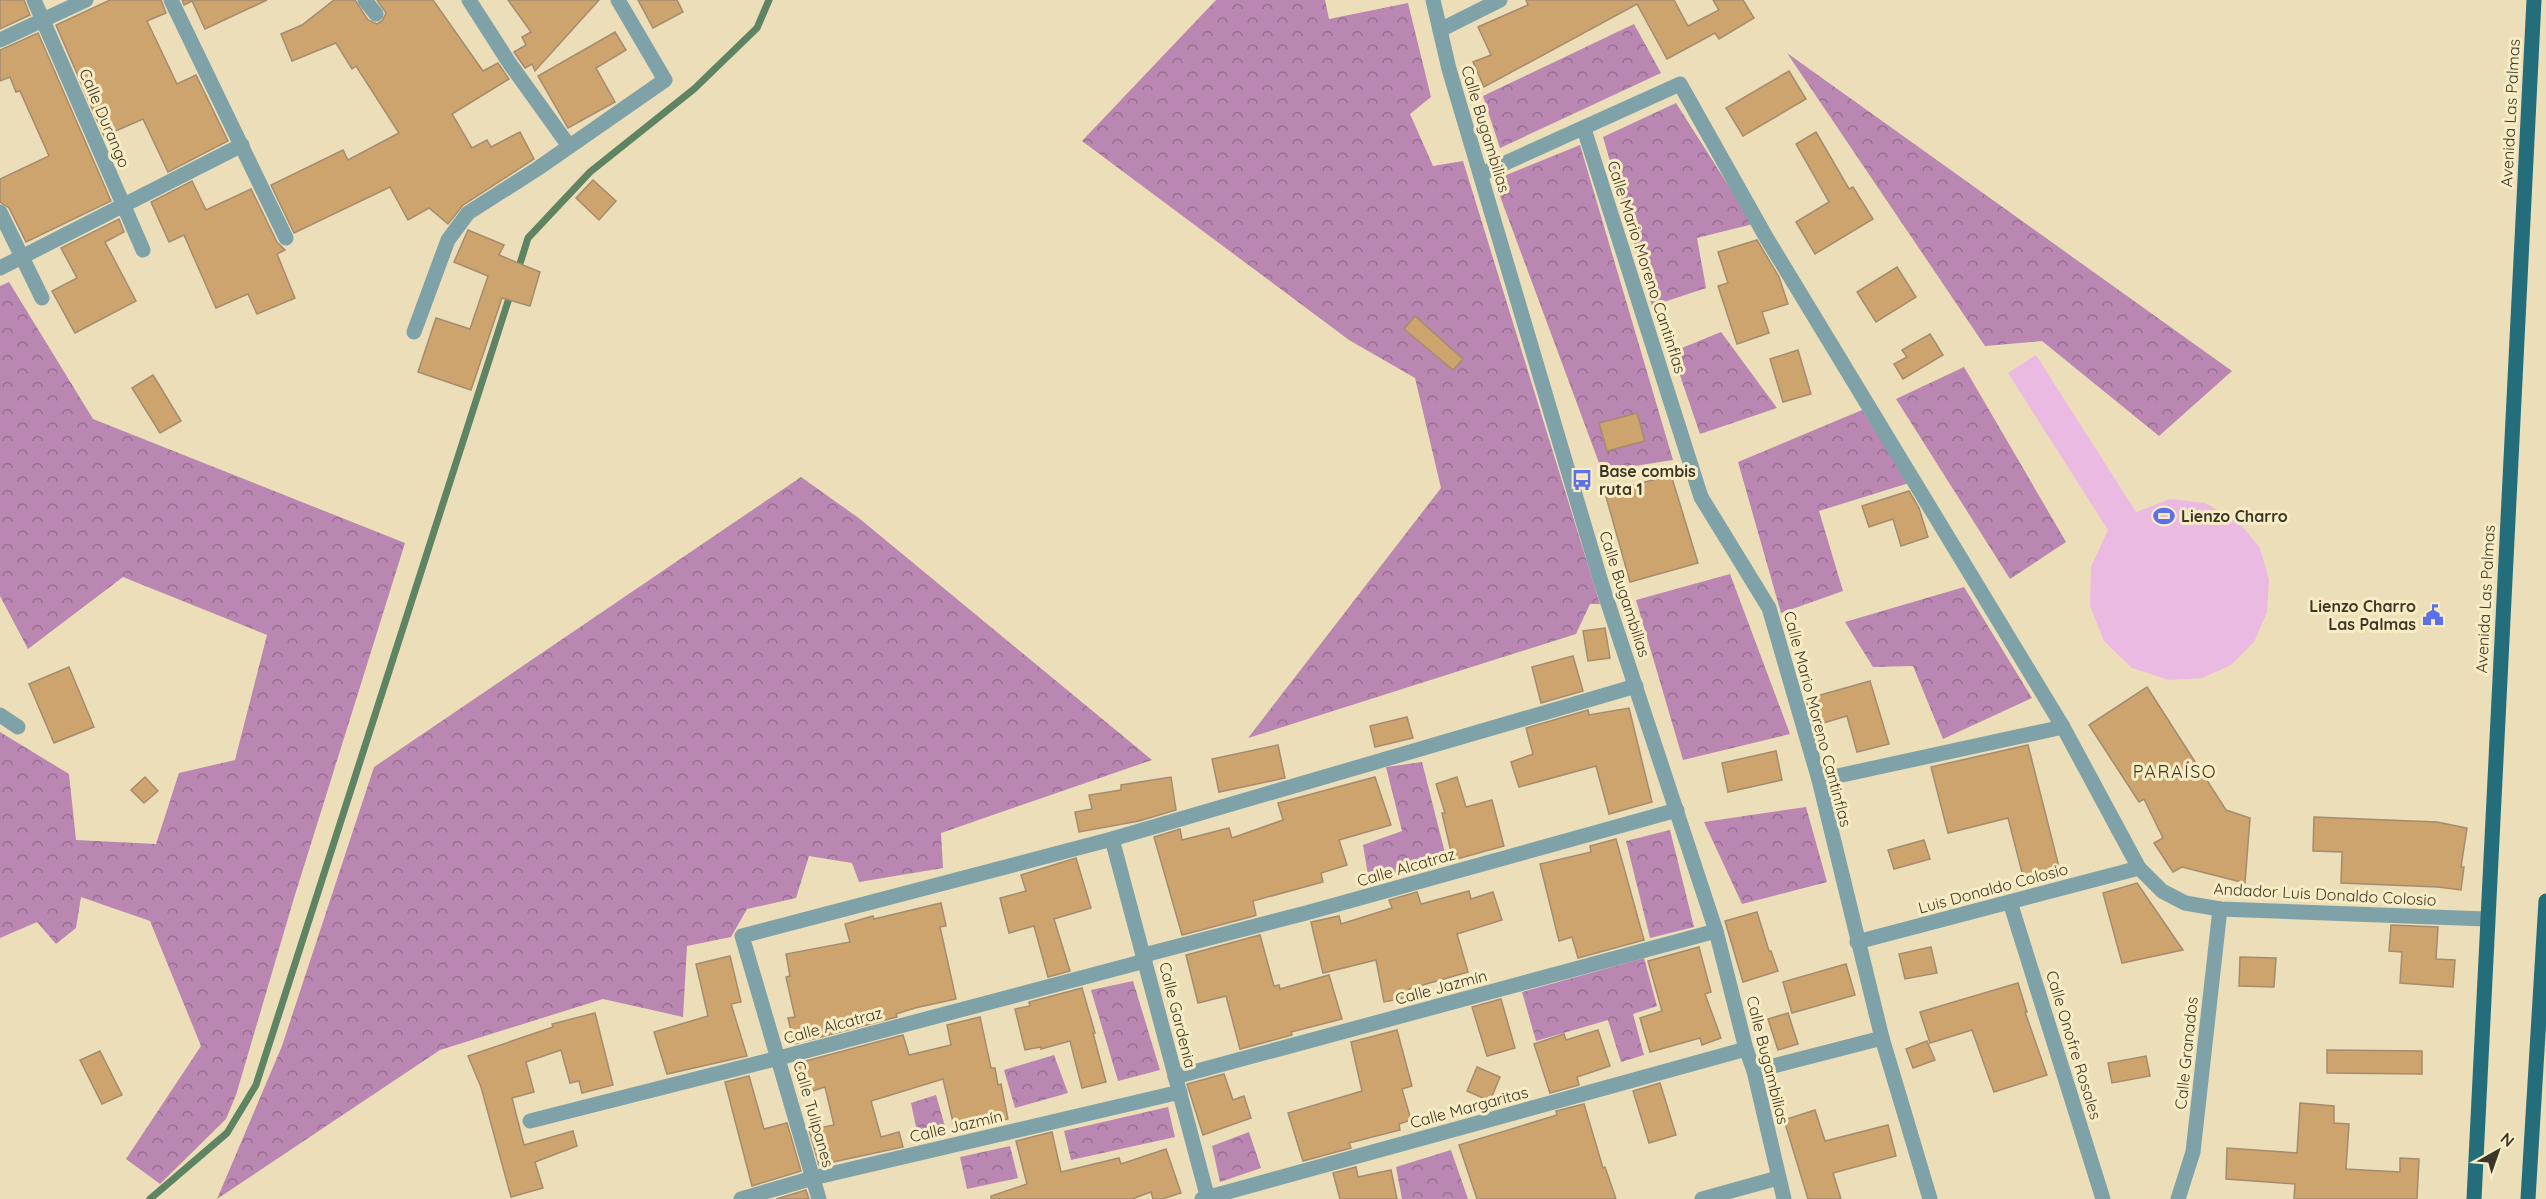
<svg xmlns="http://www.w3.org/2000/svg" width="2546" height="1199" font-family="Quicksand,sans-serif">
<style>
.forest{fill:url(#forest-crowns)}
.garden{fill:#ebbae2}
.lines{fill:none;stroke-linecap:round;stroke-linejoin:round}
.stream{stroke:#5e8463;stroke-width:7}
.building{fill:#cda36e;stroke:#a58c6e;stroke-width:1.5}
.minor{stroke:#7fa1a8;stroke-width:15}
.primary{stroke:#246d7a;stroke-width:15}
.labels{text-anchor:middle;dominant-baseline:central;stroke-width:6;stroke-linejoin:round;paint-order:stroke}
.street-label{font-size:16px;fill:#3b3627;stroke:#f8ecc5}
.poi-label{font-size:16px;font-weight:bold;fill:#3b3627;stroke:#f8ecc5;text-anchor:start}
.neighbourhood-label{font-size:18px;letter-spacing:1.5px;fill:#3b3627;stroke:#f8ecc5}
</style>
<defs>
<pattern id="forest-crowns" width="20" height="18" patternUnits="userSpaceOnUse" patternTransform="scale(1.5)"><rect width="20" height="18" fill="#ba87b2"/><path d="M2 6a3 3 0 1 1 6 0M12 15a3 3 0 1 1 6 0" fill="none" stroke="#986f91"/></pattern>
</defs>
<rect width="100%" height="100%" fill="#ebdeb8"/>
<g class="forest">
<path d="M1216 0H1325L1329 19 1408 3 1431 97 1410 114 1433 166 1463 161 1600 604H1590L1576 634 1248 738 1441 488 1415 378 1349 340 1082 141Z"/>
<path d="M1634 24 1661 73 1500 148 1483 96Z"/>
<path d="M1787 53 2232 371 2159 436 2042 341 1985 346Z"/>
<path d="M1676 103 1753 224 1697 238 1706 288 1652 306 1603 137Z"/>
<path d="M1580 145 1673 460 1602 471 1494 180Z"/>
<path d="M9 282 93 419 405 543 294 898 236 1095 226 1119 160 1184 126 1159 201 1046 150 921 81 897 76 928 56 944 37 922 0 938V732L69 774 76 840 156 844 179 773 235 760 267 635 123 577 28 649 0 596V286Z"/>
<path d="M1721 332 1777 408 1700 434 1672 352Z"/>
<path d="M1964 367 2066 542 2010 579 1896 399Z"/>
<path d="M1862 410 1909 483 1819 511 1843 591 1781 613 1738 462Z"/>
<path d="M801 477 860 519 1152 760 941 833 943 868 859 882 852 863 809 856 796 898 747 909 731 937 687 946 683 1017 603 999 440 1050 217 1199 282 1046 374 767Z"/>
<path d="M1730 574 1790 734 1683 760 1636 600Z"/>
<path d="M1964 587 2032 698 1943 739 1913 666 1873 667 1845 622Z"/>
<path d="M1422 762 1446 857 1369 881 1363 845 1402 831 1386 767Z"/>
<path d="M1806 807 1827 882 1742 904 1704 822Z"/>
<path d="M1670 830 1694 927 1650 938 1626 841Z"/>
<path d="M1644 958 1657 1006 1633 1014 1644 1055 1621 1062 1608 1020 1536 1041 1522 992Z"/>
<path d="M1133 981 1160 1070 1118 1081 1091 990Z"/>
<path d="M1054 1055 1068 1093 1015 1108 1004 1070Z"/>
<path d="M936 1095 946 1130 918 1136 911 1103Z"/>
<path d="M1168 1107 1175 1137 1071 1160 1064 1131Z"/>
<path d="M1249 1132 1261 1168 1220 1182 1212 1146Z"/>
<path d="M1010 1146 1018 1178 967 1189 960 1157Z"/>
<path d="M1451 1150 1468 1199H1402L1396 1167Z"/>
</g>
<path class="garden" d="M2036 355 2136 512 2170 499 2205 503 2237 520 2260 548 2269 580 2267 612 2254 642 2231 665 2202 678 2169 680 2132 668 2104 641 2090 606 2091 567 2108 530 2008 373Z"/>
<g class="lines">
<g class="stream">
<path d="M518 270 528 238 590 172 694 89 757 28 769 0"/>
<path d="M150 1199 227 1133 256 1085 511 292"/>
</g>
</g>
<g class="building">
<path d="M0 0H24L30 15 0 29Z"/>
<path d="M110 0H161L166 13 147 21 177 84 196 75 228 141 168 172 143 119 104 136 56 25Z"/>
<path d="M182 0H267L205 29 192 1 184 5Z"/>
<path d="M334 0H355L368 20 377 24 382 21 386 13 377 0H433L483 71 498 63 509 79 452 114 472 148 487 140 491 147 520 132 534 159 463 205 448 224 429 208 408 220 390 187 294 233 271 185 343 150 348 160 399 133 356 66 352 69 336 43 292 61 281 34 302 25Z"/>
<path d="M508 0H599L535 71 532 64 525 68 514 52 526 45 522 37 531 32Z"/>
<path d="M638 0H677L683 12 653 28Z"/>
<path d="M1526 0H1674L1688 26 1719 10 1713 0H1743L1754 18 1719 39 1715 33 1667 59 1637 4 1484 87 1473 62 1491 55 1478 27 1528 5Z"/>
<path d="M615 32 626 50 596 68 615 102 568 128 538 76Z"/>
<path d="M38 33 111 201 26 242 9 208 0 202V179L49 156 20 91 16 92 10 77 0 81V50Z"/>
<path d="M1789 71 1806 99 1743 136 1726 108Z"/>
<path d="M1816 132 1849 189 1853 187 1873 219 1815 254 1796 222 1829 202 1796 144Z"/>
<path d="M593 180 616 201 599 220 576 198Z"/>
<path d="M192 181 206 210 251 189 277 242 285 250 277 254 295 298 257 314 248 294 216 308 184 235 169 242 151 202Z"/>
<path d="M119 219 124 232 105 242 136 301 75 333 52 291 77 278 61 248Z"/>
<path d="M468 230 504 245 499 255 540 272 530 306 502 298 471 390 418 372 436 318 470 329 488 276 454 262Z"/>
<path d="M1757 240 1779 277 1788 304 1762 312 1769 333 1737 344 1718 286 1728 283 1718 252Z"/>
<path d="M1897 267 1916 297 1876 322 1857 292Z"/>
<path d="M1415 316 1463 359 1453 370 1404 329Z"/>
<path d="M1930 334 1943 355 1903 379 1894 364 1907 357 1902 350Z"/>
<path d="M1798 350 1811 394 1783 402 1770 359Z"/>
<path d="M153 375 181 421 160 433 132 388Z"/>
<path d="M1637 413 1645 441 1607 451 1599 423Z"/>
<path d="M1671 475 1698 563 1630 582 1605 493Z"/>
<path d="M1909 491 1919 508 1928 537 1901 546 1893 519 1869 527 1862 506Z"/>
<path d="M1605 628 1610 658 1588 661 1583 631Z"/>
<path d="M1573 656 1583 691 1541 703 1532 667Z"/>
<path d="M69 667 94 727 54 743 29 684Z"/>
<path d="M1870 681 1889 744 1857 752 1847 716 1813 726 1806 699Z"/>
<path d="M2147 687 2226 810 2250 818 2245 883 2182 867 2173 872 2154 843 2163 838 2144 799 2139 802 2089 725Z"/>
<path d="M1629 708 1652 802 1609 814 1596 766 1519 787 1511 762 1533 754 1526 728 1588 710 1589 715Z"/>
<path d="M1407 717 1413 738 1375 747 1370 726Z"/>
<path d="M1278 745 1285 778 1219 792 1212 759Z"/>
<path d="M2028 745 2059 867 2023 876 2008 818 1948 833 1931 767Z"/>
<path d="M1776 751 1782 780 1728 792 1722 763Z"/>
<path d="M145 777 158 791 144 803 131 790Z"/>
<path d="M1171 777 1176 810 1139 821 1079 832 1075 812 1092 809 1089 795 1121 790V785Z"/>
<path d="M1375 777 1391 825 1339 840 1347 865 1321 873 1323 882 1253 901 1256 915 1254 916 1182 935 1154 837 1180 829 1182 840 1229 828 1232 838 1283 820 1278 803Z"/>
<path d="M1457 777 1466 807 1492 800 1504 846 1453 860 1442 813H1445L1436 784Z"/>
<path d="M2314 817 2437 822 2467 828 2461 867H2464L2461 890 2438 887 2341 883 2342 852 2313 851Z"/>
<path d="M1616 839 1644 940 1578 958 1572 937 1559 941 1540 864 1591 852 1590 846Z"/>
<path d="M1924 840 1930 859 1894 869 1888 850Z"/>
<path d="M1076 858 1091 908 1054 919 1070 971 1048 977 1034 926 1009 933 1000 898 1026 891 1021 875Z"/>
<path d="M2137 883 2183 950 2122 963 2103 893Z"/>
<path d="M1469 891 1471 899 1493 892 1502 920 1457 934 1468 972 1409 989 1411 997 1384 1002 1376 960 1323 973 1311 922 1339 916 1341 924 1392 908 1389 900 1417 892 1421 904Z"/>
<path d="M941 903 946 926 940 927 956 999 915 1008 896 1014 897 1017 794 1044 788 1018 795 1017 786 977 790 976 786 954 850 942 845 924 873 916 874 919Z"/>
<path d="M1757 912 1769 951H1771L1778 971 1743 982 1725 921Z"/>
<path d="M2391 925 2438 927 2436 959 2455 960 2453 987 2400 983 2402 952 2389 951Z"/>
<path d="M1260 935 1274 986 1279 985 1280 989 1329 975 1342 1019 1291 1032 1292 1035 1240 1049 1226 996 1198 1003 1186 955Z"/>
<path d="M1699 947 1711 992 1705 994 1721 1038 1702 1045 1700 1038 1650 1052 1640 1018 1662 1011 1648 961Z"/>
<path d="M1931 947 1937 973 1905 979 1899 954Z"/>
<path d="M730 956 741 1002 731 1004 747 1056 667 1074 654 1032 708 1016 696 964Z"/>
<path d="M2240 957 2276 958 2274 987 2239 986Z"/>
<path d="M1846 964 1855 995 1792 1013 1783 982Z"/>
<path d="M2018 983 2027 1012H2025L2047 1075 1994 1092 1972 1030 1930 1043 1920 1012Z"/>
<path d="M1082 988 1095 1033H1093L1106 1082 1082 1088 1070 1041 1041 1049V1047L1025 1050 1015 1009 1030 1006 1029 1002Z"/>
<path d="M1501 999 1515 1048 1487 1056 1472 1007Z"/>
<path d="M595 1013 613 1085 582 1093 579 1081 570 1083 561 1050 526 1062 534 1092 512 1098 524 1145 573 1131 577 1146 535 1162 543 1188 511 1197 481 1087 468 1056 553 1027 552 1024Z"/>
<path d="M1788 1013 1798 1044 1778 1050 1768 1019Z"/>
<path d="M980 1017 991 1068H995L998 1085 1001 1084 1008 1119 955 1131 943 1079 871 1101 881 1137 899 1132 903 1147 819 1165 809 1130 834 1125 825 1087 803 1094 796 1068 799 1067 798 1063 903 1035 909 1055 951 1045 947 1025Z"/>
<path d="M1397 1030 1412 1086 1402 1089 1411 1120 1399 1124 1400 1130 1349 1143 1351 1148 1303 1161 1288 1113 1362 1091 1351 1042Z"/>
<path d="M1598 1030 1610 1066 1577 1077 1579 1085 1550 1093 1534 1044 1564 1034 1566 1040Z"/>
<path d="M1927 1041 1935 1060 1913 1068 1906 1049Z"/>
<path d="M2327 1050 2422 1051V1074L2327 1073Z"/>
<path d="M100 1051 122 1095 102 1104 80 1060Z"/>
<path d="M2146 1056 2150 1076 2112 1083 2108 1063Z"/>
<path d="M1477 1067 1500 1077 1490 1101 1467 1091Z"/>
<path d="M1224 1074 1233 1100 1244 1096 1251 1118 1203 1135 1187 1084Z"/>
<path d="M749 1076 764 1129 787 1123 801 1171 752 1186 725 1082Z"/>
<path d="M1660 1083 1676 1135 1649 1143 1633 1091Z"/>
<path d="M2300 1103 2334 1106V1123L2349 1124 2346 1169 2400 1172V1158L2419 1159 2417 1199H2294L2295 1184 2226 1179 2227 1148 2297 1153Z"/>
<path d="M1584 1104 1603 1168 1605 1167 1616 1199H1477L1459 1145 1557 1115 1556 1111Z"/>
<path d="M1815 1110 1825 1141 1888 1125 1896 1156 1833 1173 1841 1199H1808L1784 1120Z"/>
<path d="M1052 1132 1061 1172 1119 1158 1121 1164 1166 1149 1181 1193 1162 1199H1153L1151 1192 1132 1199H991V1196L1027 1184 1016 1141Z"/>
<path d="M1356 1167 1358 1177 1391 1170 1397 1199H1340L1333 1173Z"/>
<path d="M806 1190 809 1199H776Z"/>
</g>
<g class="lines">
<g class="minor">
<path d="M34 0 143 250"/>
<path d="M171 0 286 238"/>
<path d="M365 0 376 14"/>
<path d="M469 0 510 64 569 146"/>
<path d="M1433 0 1449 69 1601 582 1716 931 1746 1049 1754 1071 1784 1199"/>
<path d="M1440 30 1500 0"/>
<path d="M0 40 86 0"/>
<path d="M1584 129 1701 497 1769 608 1819 780 1882 1038 1930 1199"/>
<path d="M1481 174 1680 84 1766 237 2063 727 2139 868 2162 891 2185 903 2220 909 2486 919"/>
<path d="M0 212 42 298"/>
<path d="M0 268 242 145"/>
<path d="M414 332 448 240 468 213 537 169 665 80 618 0"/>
<path d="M0 715 18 727"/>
<path d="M1819 780 2063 727"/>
<path d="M1112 839 1208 1199"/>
<path d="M2010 902 2103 1199"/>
<path d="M1857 942 2139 868"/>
<path d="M1144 955 1306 913 1677 810"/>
<path d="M1754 1071 1882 1038"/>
<path d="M1175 1077 1716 931"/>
<path d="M530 1121 779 1058 1145 961"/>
<path d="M741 1199 813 1178 1180 1092"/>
<path d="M819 1199 742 936 1112 839 1636 686"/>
<path d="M1202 1199 1746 1049"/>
<path d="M1702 1199 1778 1178"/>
<path d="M2178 1199 2193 1152 2220 909"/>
</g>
<g class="primary">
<path d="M2474 1199 2534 0"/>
<path d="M2528 1199 2546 901"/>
</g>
</g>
<defs>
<symbol id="bus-bare" viewBox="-9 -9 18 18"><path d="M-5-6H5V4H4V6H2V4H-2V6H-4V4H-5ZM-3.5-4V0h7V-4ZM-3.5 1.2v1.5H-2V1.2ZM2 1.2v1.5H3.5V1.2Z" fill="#5c70e7" stroke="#f8ecc5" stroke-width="2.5" paint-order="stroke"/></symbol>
<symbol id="stadium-bare" viewBox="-9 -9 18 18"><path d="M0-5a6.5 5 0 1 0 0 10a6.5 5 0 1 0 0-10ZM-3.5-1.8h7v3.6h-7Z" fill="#5c70e7" stroke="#f8ecc5" stroke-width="2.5" paint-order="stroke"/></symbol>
<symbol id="civic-bare" viewBox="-9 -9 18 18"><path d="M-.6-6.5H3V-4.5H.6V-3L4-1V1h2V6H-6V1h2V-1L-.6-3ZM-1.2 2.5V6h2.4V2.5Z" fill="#5c70e7" stroke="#f8ecc5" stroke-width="2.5" paint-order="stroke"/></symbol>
</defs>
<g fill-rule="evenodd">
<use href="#bus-bare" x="1567" y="465" width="30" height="30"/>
<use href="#stadium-bare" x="2149" y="501" width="30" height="30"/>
<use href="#civic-bare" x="2418" y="600" width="30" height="30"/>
</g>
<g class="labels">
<g class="street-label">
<text transform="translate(2510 113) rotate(-87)">Avenida Las Palmas</text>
<text transform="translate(105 118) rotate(67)">Calle Durango</text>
<text transform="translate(1486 129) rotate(73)">Calle Bugambilias</text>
<text transform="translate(1647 267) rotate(72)">Calle Mario Moreno Cantinflas</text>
<text transform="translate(1625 594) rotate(72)">Calle Bugambilias</text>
<text transform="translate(2485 599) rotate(-87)">Avenida Las Palmas</text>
<text transform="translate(1818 719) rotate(75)">Calle Mario Moreno Cantinflas</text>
<text transform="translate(1406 867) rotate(-16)">Calle Alcatraz</text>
<text transform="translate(1993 888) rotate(-15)">Luis Donaldo Colosio</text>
<text transform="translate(2325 894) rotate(3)">Andador Luis Donaldo Colosio</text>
<text transform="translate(1441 987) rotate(-15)">Calle Jazmín</text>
<text transform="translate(1178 1015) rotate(76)">Calle Gardenia</text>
<text transform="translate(833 1025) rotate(-15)">Calle Alcatraz</text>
<text transform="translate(2074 1045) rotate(73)">Calle Onofre Rosales</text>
<text transform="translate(2186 1053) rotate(-84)">Calle Granados</text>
<text transform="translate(1768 1060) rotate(76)">Calle Bugambilias</text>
<text transform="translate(1469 1107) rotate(-15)">Calle Margaritas</text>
<text transform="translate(814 1114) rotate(74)">Calle Tulipanes</text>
<text transform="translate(956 1126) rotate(-13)">Calle Jazmín</text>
</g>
<g class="poi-label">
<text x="1599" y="471">Base combis<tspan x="1599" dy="18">ruta 1</tspan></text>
<text x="2181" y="516">Lienzo Charro</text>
<text x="2416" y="606" text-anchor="end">Lienzo Charro<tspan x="2416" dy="18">Las Palmas</tspan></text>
</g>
<g class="neighbourhood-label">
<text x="2175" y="771">PARAÍSO</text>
</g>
</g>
<g transform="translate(2498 1151) rotate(40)" stroke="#f8ecc5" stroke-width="4.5" paint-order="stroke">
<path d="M0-4.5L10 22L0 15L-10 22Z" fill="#3b3627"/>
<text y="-9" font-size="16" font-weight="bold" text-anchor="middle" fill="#3b3627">N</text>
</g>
</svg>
